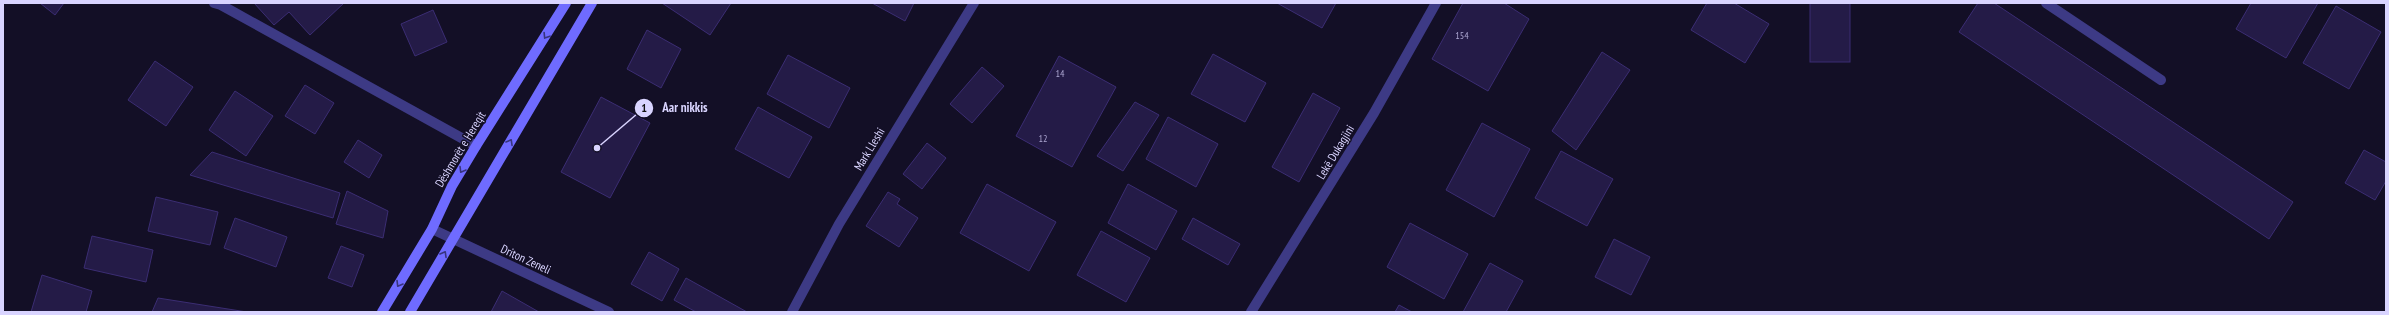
<svg xmlns="http://www.w3.org/2000/svg" width="2389" height="315" font-family="'PT Sans Narrow',sans-serif">
<style>
.building{fill:#241b47;stroke:#3b2d73}
.lines{fill:none;stroke-linecap:round;stroke-linejoin:round}
.minor{stroke:#3d3a85;stroke-width:10}
.secondary{stroke:#6f6bff;stroke-width:10}
.oneway{stroke:#38347d}
.labels{text-anchor:middle;dominant-baseline:central;stroke-width:3;stroke-linejoin:round;paint-order:stroke}
.number-label{font-size:10px;fill:#aca6d1}
.street-label{font-size:12px;fill:#d9d4ff;stroke:#130f26}
.leader{fill:none;stroke:#d9d4ff;stroke-width:1.5}
.callout-dot{fill:#d9d4ff;stroke:#130f26;stroke-width:1.5}
.mark-label{font-size:12px;text-anchor:middle;font-weight:bold;fill:#111}
.callout-label{font-size:13px;text-anchor:middle;font-weight:bold;fill:#d9d4ff;stroke:#130f26;stroke-width:3;stroke-linejoin:round;paint-order:stroke}
</style>
<rect width="100%" height="100%" fill="#130f26"/>
<g class="building">
<path d="M40 3H64L55 15Z"/>
<path d="M254 3H344L310 35 289 12 274 25Z"/>
<path d="M662 3H731L710 35Z"/>
<path d="M872 3H914L905 21Z"/>
<path d="M1277 3H1336L1322 28Z"/>
<path d="M1463 3H1504L1529 19 1488 91 1432 59Z"/>
<path d="M1707 3H1734L1769 24 1745 63 1691 30Z"/>
<rect x="1810" y="3" width="40" height="59"/>
<path d="M1978 3H1994L2293 202 2269 239 1959 32Z"/>
<path d="M2251 3H2318L2286 58 2236 29Z"/>
<path d="M2336 6 2381 32 2349 89 2303 63Z"/>
<path d="M433 10 447 42 415 56 401 24Z"/>
<path d="M647 30 681 49 661 88 627 69Z"/>
<path d="M1602 52 1630 70 1576 150 1552 131Z"/>
<path d="M1213 54 1266 83 1245 122 1191 94Z"/>
<path d="M788 55 850 88 829 128 767 94Z"/>
<path d="M1059 56 1116 87 1072 167 1016 136Z"/>
<path d="M155 61 193 87 166 126 128 100Z"/>
<path d="M982 67 1004 86 972 123 950 104Z"/>
<path d="M305 85 334 103 315 134 285 116Z"/>
<path d="M235 91 273 116 246 156 209 130Z"/>
<path d="M1313 93 1340 108 1299 182 1272 167Z"/>
<path d="M601 97 650 123 610 198 561 172Z"/>
<path d="M1135 102 1159 115 1123 171 1097 156Z"/>
<path d="M758 107 812 137 789 178 735 149Z"/>
<path d="M1168 117 1218 144 1196 187 1146 159Z"/>
<path d="M1482 123 1530 149 1494 217 1446 190Z"/>
<path d="M358 140 382 155 369 178 344 162Z"/>
<path d="M927 143 946 158 922 189 903 174Z"/>
<path d="M2364 150 2386 162V181L2375 200 2345 183Z"/>
<path d="M1561 151 1613 179 1587 226 1535 198Z"/>
<path d="M212 152 340 193 333 218 190 175Z"/>
<path d="M987 184 1056 222 1029 271 960 233Z"/>
<path d="M1128 184 1177 211 1156 250 1108 223Z"/>
<path d="M347 191 388 211 383 238 336 224Z"/>
<path d="M888 192 900 199 897 204 918 218 899 247 866 226Z"/>
<path d="M156 197 218 212 210 245 148 231Z"/>
<path d="M235 218 287 237 276 267 224 248Z"/>
<path d="M1193 218 1240 244 1228 265 1182 239Z"/>
<path d="M1410 223 1468 254 1444 299 1387 267Z"/>
<path d="M1101 231 1150 258 1126 302 1077 275Z"/>
<path d="M92 236 153 250 146 282 84 268Z"/>
<path d="M1614 239 1650 257 1631 295 1595 277Z"/>
<path d="M341 246 364 255 352 287 328 278Z"/>
<path d="M649 252 679 269 662 301 631 284Z"/>
<path d="M1490 263 1523 281 1506 312H1463Z"/>
<path d="M42 275 92 291 86 312H31Z"/>
<path d="M686 278 747 312H696L674 300Z"/>
<path d="M502 291 539 312H491Z"/>
<path d="M158 298 247 312H152Z"/>
<path d="M1399 305 1412 312H1395Z"/>
</g>
<g class="lines">
<g class="minor">
<path d="M214 3 221 5 476 146"/>
<path d="M2046 3 2161 80"/>
<path d="M432 229 609 312"/>
<path d="M792 312 839 224 974 3"/>
<path d="M1251 312 1374 113 1436 3"/>
</g>
<g class="secondary">
<path d="M382 312 432 229 452 186 476 146 566 3"/>
<path d="M410 312 592 3"/>
</g>
</g>
<defs><path id="oneway-chevron" d="M-2-3.5L2.5 0L-2 3.5" fill="none" stroke-width="1.6" stroke-linecap="round" stroke-linejoin="round"/></defs>
<g class="oneway">
<use href="#oneway-chevron" transform="translate(546 36) rotate(122)"/>
<use href="#oneway-chevron" transform="translate(510 142) rotate(-60)"/>
<use href="#oneway-chevron" transform="translate(462 170) rotate(121)"/>
<use href="#oneway-chevron" transform="translate(444 254) rotate(-60)"/>
<use href="#oneway-chevron" transform="translate(399 284) rotate(121)"/>
</g>
<g class="labels">
<g class="number-label">
<text x="1462" y="35">154</text>
<text x="1060" y="73">14</text>
<text x="1043" y="138">12</text>
</g>
<g class="street-label">
<text transform="translate(460 149) rotate(-59)">Dëshmorët e Hereqit</text>
<text transform="translate(869 149) rotate(-59)">Mark Lleshi</text>
<text transform="translate(1335 152) rotate(-59)">Lekë Dukagjini</text>
<text transform="translate(526 259) rotate(25)">Driton Zeneli</text>
</g>
</g>
<path class="leader" d="M597 148L644 108"/>
<g class="callout-dot">
<circle cx="597" cy="148" r="4"/>
<circle cx="644" cy="108" r="10"/>
</g>
<g class="mark-label">
<text x="644" y="112">1</text>
</g>
<g class="callout-label">
<text x="685" y="112">Aar nikkis</text>
</g>
<rect width="2389" height="315" fill="none" stroke="#d9d4ff" stroke-width="8"/>
</svg>
